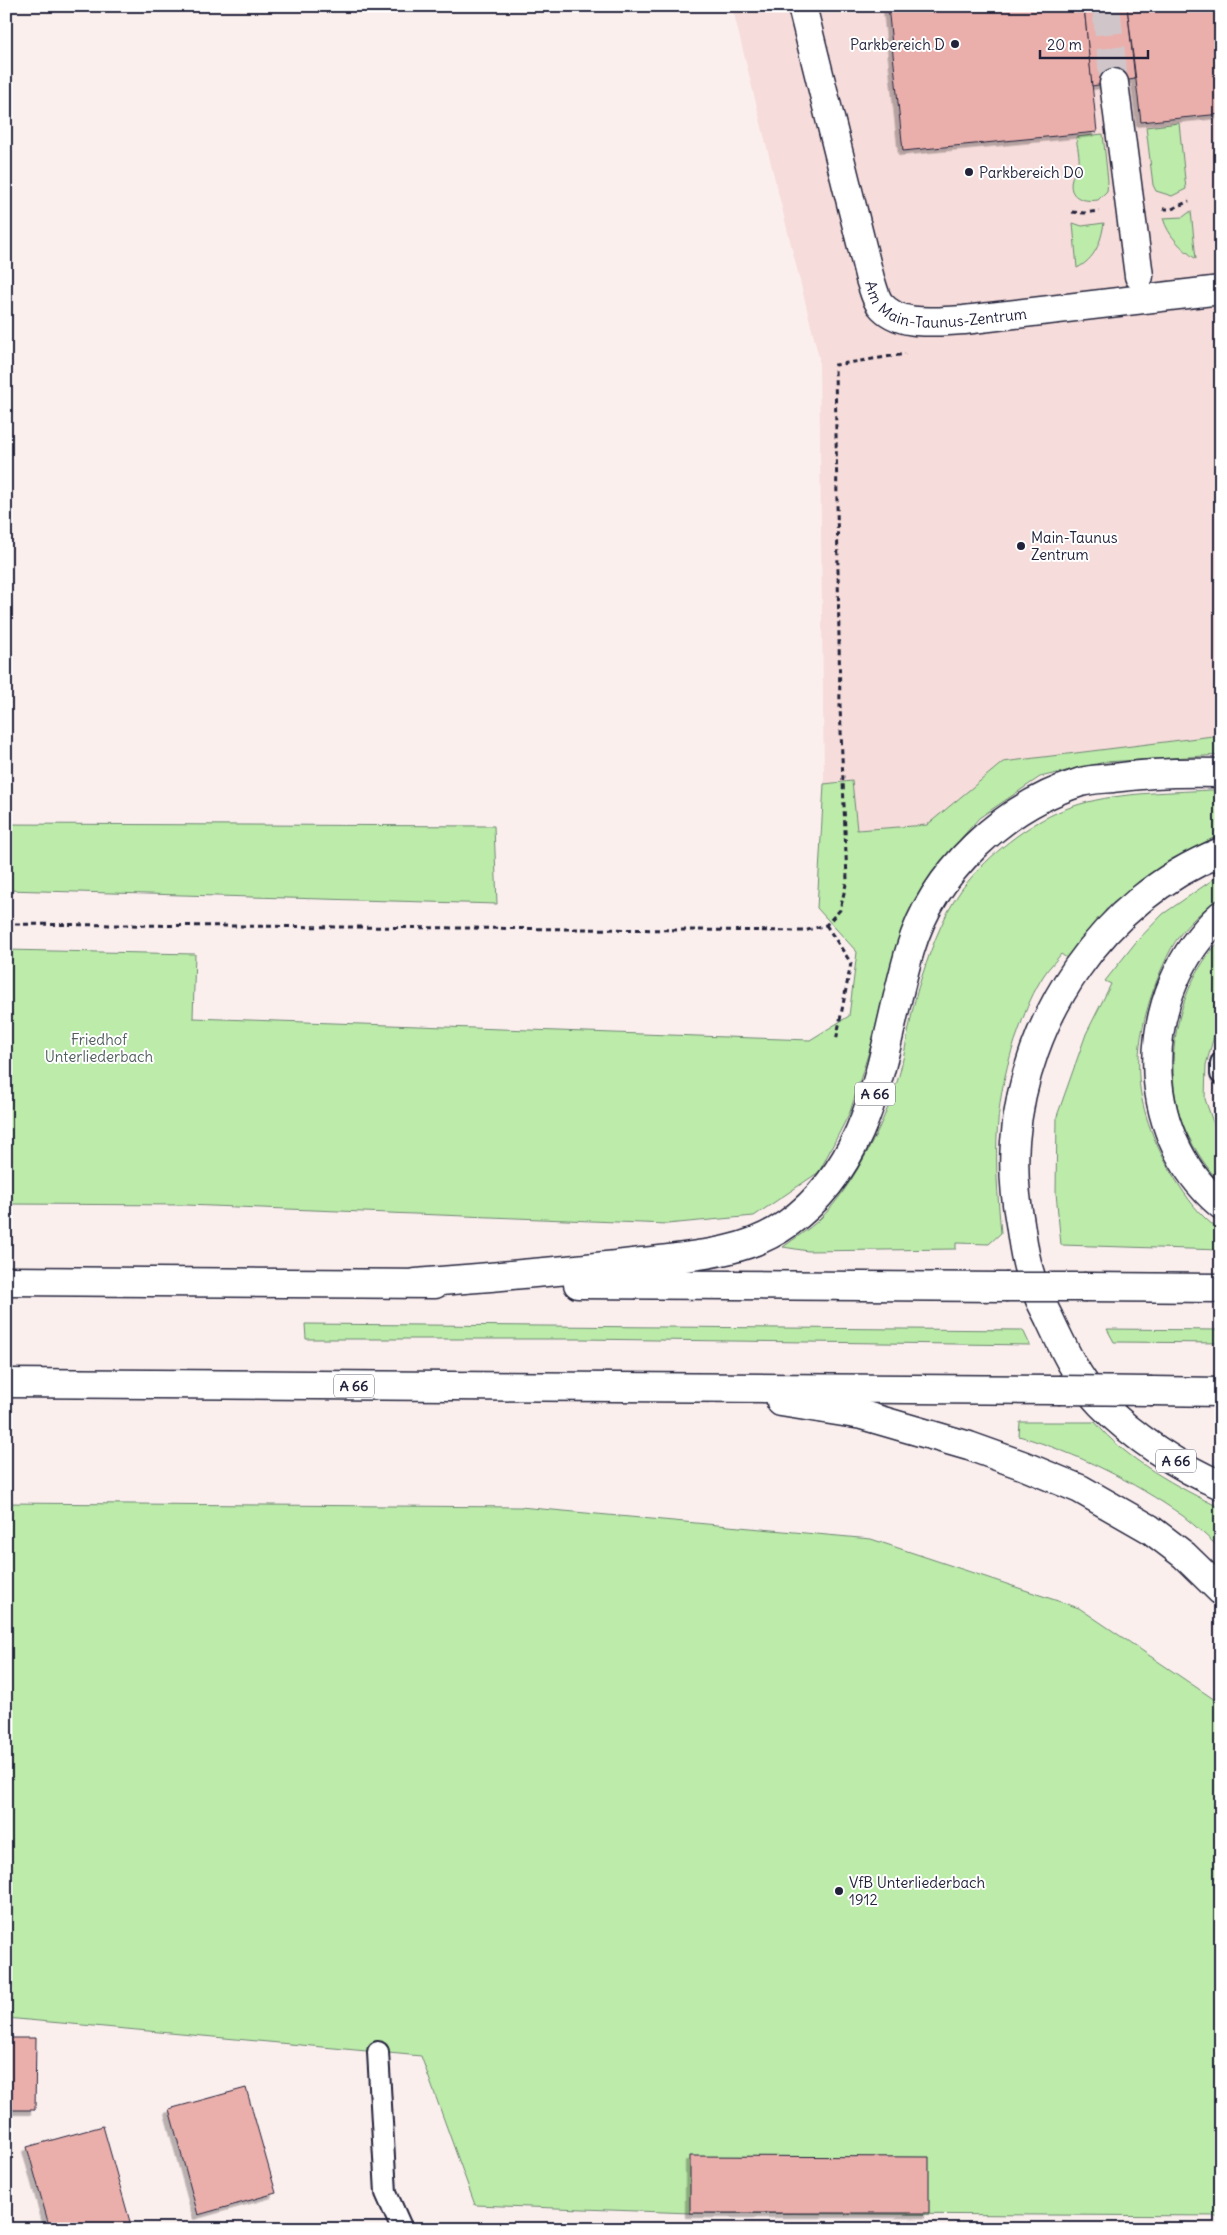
<svg xmlns="http://www.w3.org/2000/svg" width="1227" height="2235" font-family="Delius,sans-serif">
<style>
.built{fill:#f6dcda}
.green{fill:#bcebaa;stroke:#6f8672}
.building{fill:#eaafab;stroke:#22223b;filter:url(#shadow)}
.lines{fill:none;stroke-linecap:round;stroke-linejoin:round}
.street-tunnel{stroke:#d0c6ca;stroke-width:28;stroke-dasharray:28 14;stroke-linecap:butt}
.lane-casing{stroke:#22223b;stroke-width:24}
.street-casing{stroke:#22223b;stroke-width:31}
.highway-casing{stroke:#22223b;stroke-width:31}
.path{stroke:#22223b;stroke-width:3;stroke-dasharray:5 4;stroke-linecap:butt}
.lane{stroke:#fff;stroke-width:20}
.street{stroke:#fff;stroke-width:28}
.highway{stroke:#fff;stroke-width:28}
.highway-bridge-casing{stroke:#22223b;stroke-width:31;stroke-linecap:butt}
.highway-bridge{stroke:#fff;stroke-width:28}
.poi-dot{fill:#22223b;stroke:#fff;stroke-width:2}
.labels{text-anchor:middle;dominant-baseline:central;stroke-width:4;stroke-linejoin:round;paint-order:stroke}
.shield{fill:#fff;stroke:#646476;stroke-width:1}
.shield-label{font-size:14px;font-weight:bold;fill:#22223b}
.poi-label{font-size:15px;fill:#22223b;stroke:#fff;text-anchor:start}
.street-label{font-size:15px;fill:#22223b;stroke:#fff}
.park-label{font-size:15px;fill:#505e5c;stroke:#fff}
</style>
<defs>
<filter id="shadow"><feDropShadow dx="-4.5" dy="4.5" stdDeviation="0" flood-color="#0004"/></filter>
</defs>
<rect width="100%" height="100%" fill="#fbefee"/>
<filter id="ink" filterUnits="userSpaceOnUse"><feTurbulence type="fractalNoise" baseFrequency=".02" numOctaves="2"/><feDisplacementMap in="SourceGraphic" scale="10" xChannelSelector="R" yChannelSelector="G"/><feConvolveMatrix kernelMatrix="1 2 1 2 8 2 1 2 1" color-interpolation-filters="sRGB"/></filter>
<g filter="url(#ink)">
<path class="built" d="M732 6H1221V735L1003 762 927 825 857 830 852 781 824 784 819 358Z"/>
<g class="green">
<path d="M1179 123 1186 189 1172 196 1156 191 1153 185 1146 127Z"/>
<path d="M1103 134 1108 181 1107 191 1098 200C1083 202 1067 198 1072 178 1073 174 1079 170 1079 165 1080 156 1077 146 1076 137Z"/>
<path d="M1191 211 1196 259C1182 249 1168 236 1163 218L1183 217Z"/>
<path d="M1073 223 1082 226 1104 223C1101 242 1095 259 1077 268Z"/>
<path d="M1221 735V755L1105 762 1040 777 979 818 934 870 900 934 876 1029 850 1112 819 1172 754 1216 667 1224 186 1205 6 1204V950L195 954 193 1018 810 1040 849 1016 857 952 817 908 824 784 852 781 857 830 927 825 1003 762Z"/>
<path d="M1209 790H1221V834L1170 860 1109 906 1068 959 1061 954C1056 961 1049 967 1044 975 1034 990 1026 1009 1020 1027 992 1101 994 1156 1001 1233L989 1244 956 1243V1249L808 1251 783 1247C795 1238 808 1230 819 1220 854 1187 887 1118 900 1072 908 1040 911 1007 922 976 933 943 947 905 970 879 996 849 1033 820 1071 807 1114 792 1164 793 1209 790Z"/>
<path d="M6 824 494 826 497 904 6 890Z"/>
<path d="M1221 874V897C1202 910 1182 928 1171 949 1152 986 1136 1035 1139 1077 1141 1112 1156 1147 1174 1177 1187 1198 1200 1217 1221 1231V1250L1061 1245 1056 1193 1057 1116 1086 1034 1111 984 1105 981 1136 942 1163 914Z"/>
<path d="M1221 940V1024L1214 1036 1206 1065 1205 1099 1215 1128 1221 1136V1185C1205 1165 1190 1144 1181 1119 1162 1063 1178 983 1221 940Z"/>
<path d="M305 1324 1023 1330 1030 1345 581 1339H306Z"/>
<path d="M1107 1329 1221 1330V1343L1114 1342Z"/>
<path d="M1020 1422H1095C1125 1459 1179 1488 1221 1508V1549C1208 1538 1196 1526 1183 1516 1133 1481 1077 1453 1019 1436Z"/>
<path d="M6 1503 520 1507 871 1539 1079 1608 1221 1704V2216L690 2213 475 2205 421 2056 6 2018Z"/>
</g>
<g class="building">
<path d="M888 6H1084L1097 132 903 151Z"/>
<path d="M1084 6H1127L1135 79 1092 86Z"/>
<path d="M1127 6H1221V114L1141 122Z"/>
<path d="M6 2038H36L35 2110H6Z"/>
<path d="M246 2088 276 2193 198 2215 169 2109Z"/>
<path d="M103 2126 132 2229H50L27 2147Z"/>
<path d="M690 2156 929 2157V2213H690Z"/>
</g>
<g class="lines">
<path class="street-tunnel" d="M1106 6 1114 83"/>
<defs>
<g id="lane">
<path d="M1221 1063V1074"/>
<path d="M378 2052 386 2193 402 2229"/>
</g>
<g id="street">
<path id="s1" d="M802 6 870 279C873 287 875 298 880 304 899 328 938 321 964 320L1221 290"/>
<path d="M1114 83 1139 276"/>
</g>
<g id="highway">
<path d="M1221 852C1103 899 1024 1018 1015 1142 1013 1169 1015 1196 1020 1223 1023 1244 1026 1266 1034 1285 1038 1297 1044 1308 1049 1318 1063 1348 1078 1380 1101 1404 1132 1436 1180 1468 1221 1485"/>
<path d="M1221 915C1138 990 1134 1132 1221 1205"/>
<path d="M6 1281 435 1284"/>
<path d="M416 1283C491 1277 567 1271 642 1262 690 1256 746 1254 787 1224 878 1159 881 1047 910 950 933 872 1004 806 1081 782 1091 779 1103 779 1113 778 1149 773 1185 772 1221 773"/>
<path d="M578 1284 1005 1287"/>
<path d="M1086 1287 1221 1288"/>
<path d="M6 1383 1058 1390"/>
<path d="M1152 1391 1221 1392"/>
<path d="M781 1402 862 1415 969 1446 1022 1465 1080 1489 1150 1529 1184 1555 1221 1591"/>
</g>
</defs>
<use href="#lane" class="lane-casing"/>
<use href="#street" class="street-casing"/>
<use href="#highway" class="highway-casing"/>
<g class="path">
<path d="M1163 209H1172L1189 201"/>
<path d="M1072 212 1085 213 1099 211"/>
<path d="M6 924 804 931 826 925 840 910 847 880 840 706 835 365 905 354"/>
<path d="M826 925 851 963 836 1041"/>
</g>
<use href="#lane" class="lane"/>
<use href="#street" class="street"/>
<use href="#highway" class="highway"/>
<defs>
<g id="highway-bridge">
<path d="M1005 1287H1086"/>
<path d="M1058 1390 1152 1391"/>
</g>
</defs>
<use href="#highway-bridge" class="highway-bridge-casing"/>
<use href="#highway-bridge" class="highway-bridge"/>
</g>
</g>
<g class="poi-dot">
<circle cx="955" cy="44" r="5"/>
<circle cx="969" cy="172" r="5"/>
<circle cx="1021" cy="546" r="5"/>
<circle cx="839" cy="1891" r="5"/>
</g>
<g class="labels">
<g class="shield">
<rect x="855" y="1082.5" width="40" height="23" rx="4"/>
<rect x="334" y="1374.5" width="40" height="23" rx="4"/>
<rect x="1156" y="1449.5" width="40" height="23" rx="4"/>
</g>
<g class="shield-label">
<text x="875" y="1094">A 66</text>
<text x="354" y="1386">A 66</text>
<text x="1176" y="1461">A 66</text>
</g>
<g class="poi-label">
<text x="945" y="44" text-anchor="end">Parkbereich D</text>
<text x="979" y="172">Parkbereich D0</text>
<text x="1031" y="537">Main-Taunus<tspan x="1031" dy="17">Zentrum</tspan></text>
<text x="849" y="1882">VfB Unterliederbach<tspan x="849" dy="17">1912</tspan></text>
</g>
<g class="street-label">
<text stroke="none"><textPath href="#s1" startOffset="372">Am Main-Taunus-Zentrum</textPath></text>
</g>
<g class="park-label">
<text x="99" y="1039">Friedhof<tspan x="99" dy="17">Unterliederbach</tspan></text>
</g>
</g>
<rect width="1227" height="2235" fill="none" stroke="#fff" stroke-width="25"/>
<rect x="12" y="12" width="1202" height="2210" fill="none" stroke="#22223b" stroke-width="2" filter="url(#ink)"/>
<path d="M1040 50v8h108v-8" fill="none" stroke="#22223b" stroke-width="2.5"/>
<text x="1047" y="50" font-size="15" fill="#22223b" stroke="#ffffff" stroke-width="4" paint-order="stroke">20 m</text>
</svg>
